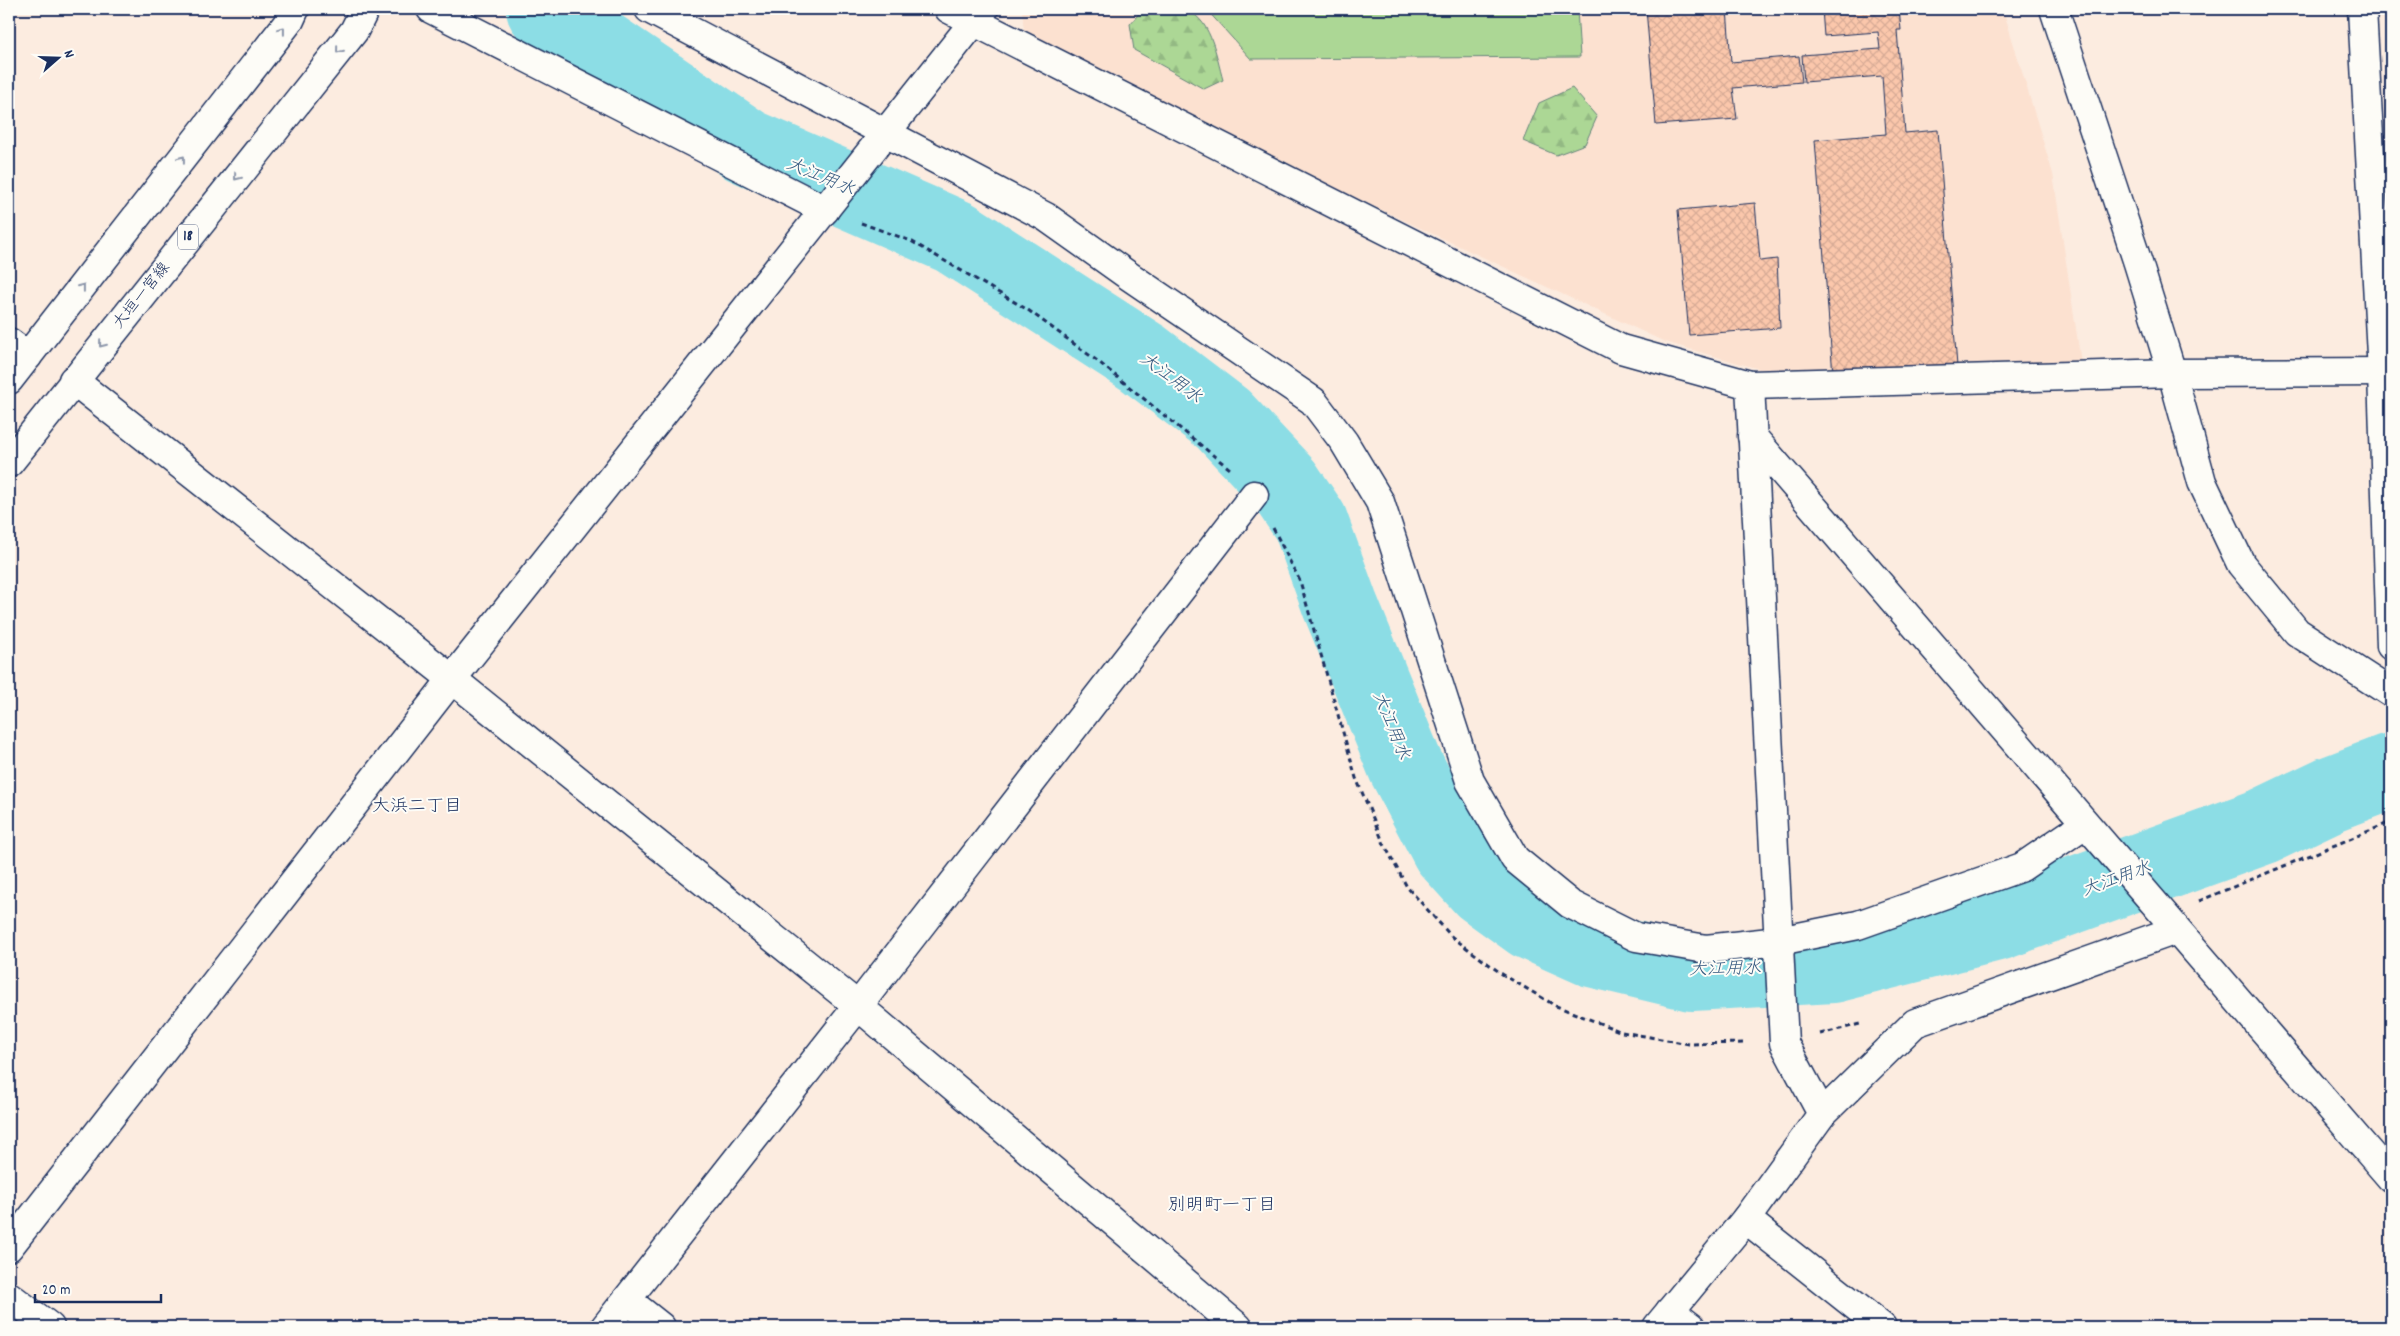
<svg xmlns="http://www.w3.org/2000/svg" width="2400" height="1336" font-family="Dekko,'Klee One',sans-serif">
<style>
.built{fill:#fce1d0}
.green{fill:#acd795;stroke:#64837a}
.forest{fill:url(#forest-firs);stroke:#64837a}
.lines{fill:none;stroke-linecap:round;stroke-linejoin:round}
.river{stroke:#8cdde5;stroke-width:76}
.building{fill:url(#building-cross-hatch);stroke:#1b2f5e}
.minor-casing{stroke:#1b2f5e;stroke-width:31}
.major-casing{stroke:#1b2f5e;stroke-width:31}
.path{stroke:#1b2f5e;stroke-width:3;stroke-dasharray:5 4;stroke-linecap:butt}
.minor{stroke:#fdfcf7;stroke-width:28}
.major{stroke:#fdfcf7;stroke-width:28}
.oneway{stroke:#8c96aa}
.labels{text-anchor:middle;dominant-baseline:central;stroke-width:4;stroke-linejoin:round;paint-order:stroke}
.shield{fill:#fdfcf7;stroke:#5f6c8c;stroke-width:1}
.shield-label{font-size:15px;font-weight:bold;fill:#1b2f5e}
.street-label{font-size:16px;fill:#1b2f5e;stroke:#fdfcf7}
.water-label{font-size:18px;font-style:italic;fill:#375a80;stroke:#fdfcf7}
.neighbourhood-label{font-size:18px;fill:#1b2f5e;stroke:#fdfcf7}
</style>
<defs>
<pattern id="forest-firs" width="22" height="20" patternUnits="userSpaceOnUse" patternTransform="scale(1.25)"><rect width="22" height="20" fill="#acd795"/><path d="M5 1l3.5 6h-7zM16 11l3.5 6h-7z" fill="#93b983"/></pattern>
<pattern id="building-cross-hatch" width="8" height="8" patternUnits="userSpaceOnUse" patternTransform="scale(1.25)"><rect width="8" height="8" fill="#fbc7ab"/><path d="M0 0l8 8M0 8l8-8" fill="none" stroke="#d7ab96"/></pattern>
</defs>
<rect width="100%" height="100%" fill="#fcece0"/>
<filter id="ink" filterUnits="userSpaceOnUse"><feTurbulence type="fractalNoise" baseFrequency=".02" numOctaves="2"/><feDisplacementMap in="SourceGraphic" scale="10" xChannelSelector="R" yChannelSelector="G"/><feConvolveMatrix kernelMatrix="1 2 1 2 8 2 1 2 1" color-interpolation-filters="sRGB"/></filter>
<g filter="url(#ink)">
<path class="built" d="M1022 9H2003L2053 174 2082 369 1801 381 1665 342 1025 44Z"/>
<path class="green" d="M1206 9H1577L1580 57 1251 59Z"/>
<g class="forest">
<path d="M1143 9C1155 9 1171 6 1182 9 1211 15 1216 56 1223 80L1204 89 1134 50 1130 24Z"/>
<path d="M1572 88 1597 117 1585 144 1556 155 1523 141 1539 103Z"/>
</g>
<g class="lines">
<path class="river" d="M544 9 746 146 955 237 1143 358 1223 419 1285 485 1310 522 1340 605 1405 765 1449 849 1484 888 1531 922 1592 949 1692 973 1833 965 1997 923 2264 826 2331 794 2391 771"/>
</g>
<g class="building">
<path d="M1646 9H1727L1731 62 1799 56 1802 82 1733 88 1737 119 1656 125Z"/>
<path d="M1822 9H1899L1901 30H1897L1905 133 1938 130 1957 366 1833 375 1815 140 1886 134 1882 76 1804 82 1802 55 1880 49 1878 32 1824 36Z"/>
<path d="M1755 203 1760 261 1777 259 1780 328 1689 335 1678 210Z"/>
</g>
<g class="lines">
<defs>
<g id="minor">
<path d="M431 9 825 210"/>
<path d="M649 9 1046 217 1129 276 1313 401 1344 442 1380 502 1470 781 1515 859 1570 904 1636 937 1706 949 1779 941 1858 925 2022 867 2085 824"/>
<path d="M949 9 1621 349 1750 385 2172 373 2391 372"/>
<path d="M2054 9 2138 263 2172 373 2202 482 2241 564 2297 632 2391 693"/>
<path d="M2362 9 2382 373 2391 646"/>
<path d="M9 342 28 356"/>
<path d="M73 380 452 679 858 1006 1238 1327"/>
<path d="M1752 436 2391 1178"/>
<path d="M1822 1114 1915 1023 2176 930"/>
<path d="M1746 1219 1882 1327"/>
<path d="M9 1247 452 679 984 9"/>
<path d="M627 1300 661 1327"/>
<path d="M1670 1311 1691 1327"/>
<path d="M605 1327 858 1006 1254 495"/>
<path d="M1657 1327 1746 1219 1822 1114 1784 1043 1750 385"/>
</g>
<g id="major">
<path d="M9 380 290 20 295 9"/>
<path d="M9 463 354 31 365 9"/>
<path d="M9 1296 50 1327"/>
</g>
</defs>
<use href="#minor" class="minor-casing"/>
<use href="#major" class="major-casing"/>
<g class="path">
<path d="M861 223 911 241 1028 310 1100 363 1230 469"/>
<path d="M1273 528 1300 581 1356 778 1384 844 1407 887 1452 937 1502 974 1556 1006 1622 1032 1689 1044 1747 1043"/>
<path d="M2199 901 2391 822"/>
<path d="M1820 1034 1860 1024"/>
</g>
<use href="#minor" class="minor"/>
<use href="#major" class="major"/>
</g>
<defs><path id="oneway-chevron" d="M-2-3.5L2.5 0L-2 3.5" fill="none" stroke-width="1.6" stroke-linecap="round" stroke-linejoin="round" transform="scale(1.25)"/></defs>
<g class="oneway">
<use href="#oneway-chevron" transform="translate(282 30) rotate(-52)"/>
<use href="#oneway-chevron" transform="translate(339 50) rotate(129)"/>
<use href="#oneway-chevron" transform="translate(182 159) rotate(-52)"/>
<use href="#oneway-chevron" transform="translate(237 177) rotate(129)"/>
<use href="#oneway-chevron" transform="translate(82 287) rotate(-52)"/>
<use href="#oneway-chevron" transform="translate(102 344) rotate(129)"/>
</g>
</g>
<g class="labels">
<rect class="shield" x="178" y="224.5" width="20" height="25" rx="4"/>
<g class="shield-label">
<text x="188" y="237">18</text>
</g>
<g class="street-label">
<text transform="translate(142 296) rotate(-51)">大垣一宮線</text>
</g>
<g class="water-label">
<text transform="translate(820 178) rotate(23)">大江用水</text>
<text transform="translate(1170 379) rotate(37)">大江用水</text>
<text transform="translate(1390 726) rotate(68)">大江用水</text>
<text transform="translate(2117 880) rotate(-20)">大江用水</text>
<text transform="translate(1725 970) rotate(-1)">大江用水</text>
</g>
<g class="neighbourhood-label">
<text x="417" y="807">大浜二丁目</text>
<text x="1222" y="1206">別明町一丁目</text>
</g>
</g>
<rect width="2400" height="1336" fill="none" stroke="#fdfcf7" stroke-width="30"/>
<rect x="15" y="15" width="2370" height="1306" fill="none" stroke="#1b2f5e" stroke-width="2" filter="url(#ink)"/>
<g transform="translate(58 58) rotate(70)" stroke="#fdfcf7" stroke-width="4" paint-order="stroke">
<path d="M0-4L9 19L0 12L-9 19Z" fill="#1b2f5e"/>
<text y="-8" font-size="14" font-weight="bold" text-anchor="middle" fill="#1b2f5e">N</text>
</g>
<path d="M35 1294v8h126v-8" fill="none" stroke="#1b2f5e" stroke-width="2.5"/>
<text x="42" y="1294" font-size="15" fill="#1b2f5e" stroke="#fdfcf7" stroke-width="4" paint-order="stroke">20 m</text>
</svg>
